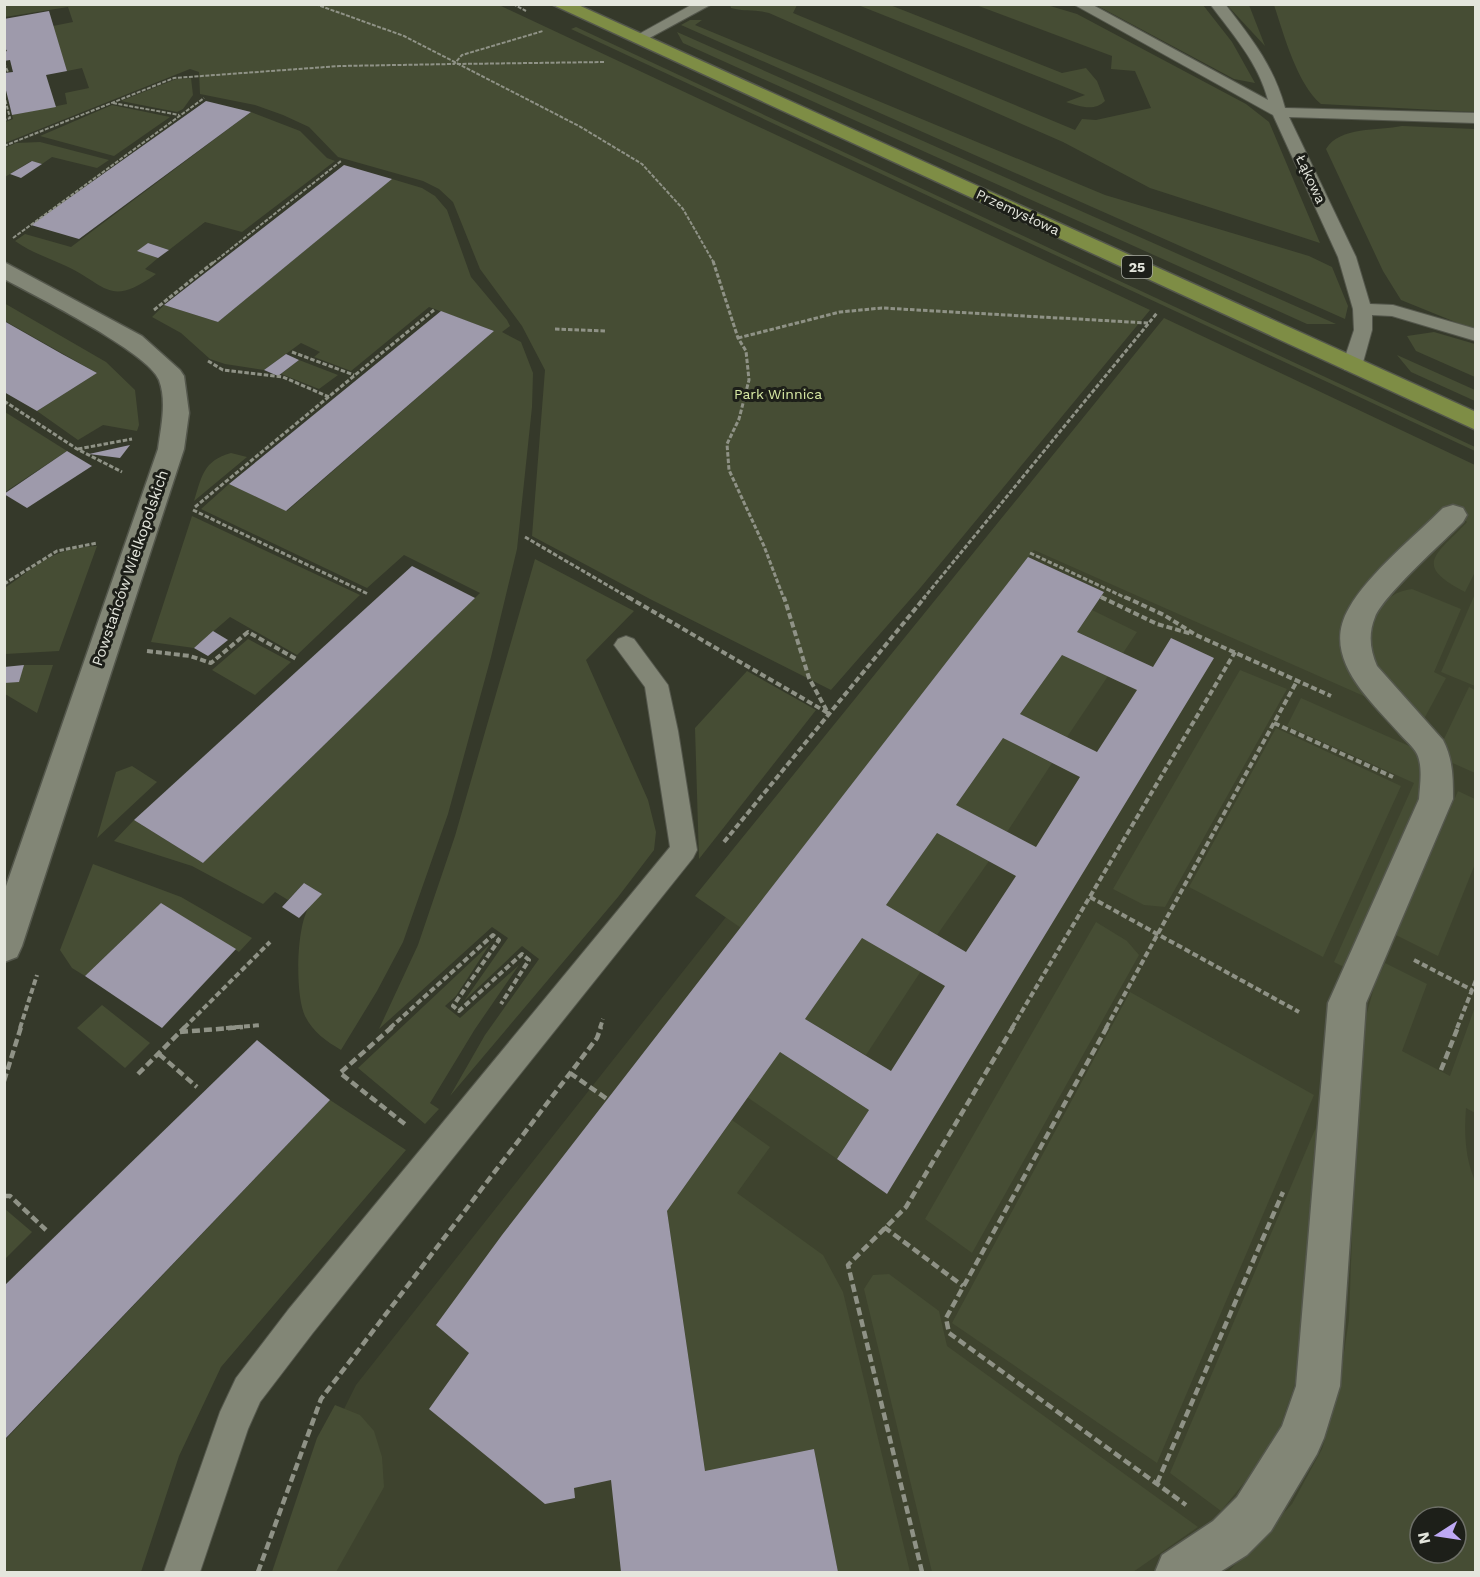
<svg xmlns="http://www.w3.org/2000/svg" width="1480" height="1577" font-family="'Work Sans',sans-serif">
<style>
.built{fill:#3e432e}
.green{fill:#464d34;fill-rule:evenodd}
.building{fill:#9e9aab;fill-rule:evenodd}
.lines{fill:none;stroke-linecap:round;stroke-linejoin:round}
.service-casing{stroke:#54574c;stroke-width:2}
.pedestrian-casing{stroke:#54574c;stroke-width:3}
.minor-casing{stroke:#54574c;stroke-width:3}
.primary-casing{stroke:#54574c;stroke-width:3}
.path-far3{stroke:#8f9286;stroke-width:2;stroke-dasharray:4 1.5;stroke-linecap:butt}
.path-far2{stroke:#8f9286;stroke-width:3;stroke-dasharray:4.5 2;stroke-linecap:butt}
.path-far1{stroke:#8f9286;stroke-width:4;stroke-dasharray:6 3;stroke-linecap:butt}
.path{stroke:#8f9286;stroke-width:4.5;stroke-dasharray:8 4;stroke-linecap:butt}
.service{fill:#828676;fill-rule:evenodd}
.pedestrian{fill:#828676;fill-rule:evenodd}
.minor{fill:#828676;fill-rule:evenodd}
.primary{fill:#7e8d45;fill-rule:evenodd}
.labels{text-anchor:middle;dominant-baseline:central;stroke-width:6;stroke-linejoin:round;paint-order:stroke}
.far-street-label{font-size:14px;fill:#e4e6dd;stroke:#1d1f19}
.shield{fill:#1d1f19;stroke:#a8aaa2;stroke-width:1.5}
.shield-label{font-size:14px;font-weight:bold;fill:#e4e6dd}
.far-park-label{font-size:14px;fill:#d9eba5;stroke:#1d1f19}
.street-label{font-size:15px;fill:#e4e6dd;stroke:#1d1f19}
</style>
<rect width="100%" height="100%" fill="#35392a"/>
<path class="built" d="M1169 377 1475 526V1564L1456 1553V1517H1420V1553L1405 1572H285L327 1443 356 1385 726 917Z"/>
<g class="green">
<path d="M5 5H499L1150 310 921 587 831 690 650 599 532 536 545 370 522 326 480 269 453 202 439 189 423 181 338 157 309 127 283 115 255 105 200 94 199 72 190 69 5 143V122L13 119 12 115 67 104 65 93 89 88 82 68 67 71 53 26 73 22 68 7 5 17Z"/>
<path d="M730 5H797L793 13 1075 130 1082 119 1096 120 1151 108 1135 71 1111 69 1112 56 976 5H1047L1077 14 1246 104 1269 122 1320 243 1150 188 1063 142 769 13C755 9 745 12 731 8Z"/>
<path d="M858 5H890L1062 73 1086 68 1097 81 1105 101C1094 112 1079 106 1066 102L1085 95Z"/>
<path d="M1096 5H1203L1232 42 1255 83 1234 79Z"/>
<path d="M1227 5H1249L1265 46Z"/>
<path d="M1274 5H1475V112L1321 104C1297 84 1284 35 1274 5Z"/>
<path d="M690 20H702L695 25 1105 195 1309 256 1332 267 1348 306 1345 319 681 25Z"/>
<path d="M576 27 1475 447V451L571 29Z"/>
<path d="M677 32 1336 324H1307L683 43Z"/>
<path d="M191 78 193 95 183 109 177 112 121 101 176 79Z"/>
<path d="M112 105 170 117 114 156 40 136Z"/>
<path d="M251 112 300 131 327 158 335 161 242 232 205 222 169 250 148 243 138 251 158 258 145 269 156 274C109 308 107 285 66 266 49 258 30 252 15 241L25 234 71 247Z"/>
<path d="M1402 126 1475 129V330L1401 300 1383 271 1326 149C1340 126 1378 131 1402 126Z"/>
<path d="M40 142 109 160 97 168 52 157 42 164 31 161 5 177V148L16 143Z"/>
<path d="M392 179 422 188 435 196 447 210 471 277 507 320 510 326 502 332 521 342 533 373 532 407 517 549 491 657 448 814 403 942 377 991 341 1050C326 1041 313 1032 305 1016 295 995 296 927 309 907 312 902 318 898 322 894L304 883 288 900 275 892 263 904 192 866 114 841 134 820 203 863 480 593 404 555 367 588 201 509 229 484 287 511 494 331 429 307 351 371 314 357 320 352 301 343 264 370 225 364 210 359 181 333 152 317 164 305 218 322Z"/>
<path d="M4 303 106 362 135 390 139 425 137 431 103 425 78 440 37 411 97 373 5 321Z"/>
<path d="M1164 318 1475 465V572L1465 592C1412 565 1436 555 1467 522L1441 509 1355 599 1344 624 1375 701 1034 550 741 928 695 896Z"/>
<path d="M1434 332 1475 344V377L1416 351 1407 336Z"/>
<path d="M1397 355 1475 390V401L1411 372Z"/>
<path d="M299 360 338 375 319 389 281 374Z"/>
<path d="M5 412 67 451 5 492H4Z"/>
<path d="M231 453 247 457 194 501C202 476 203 461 231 453Z"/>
<path d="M192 516 360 595 297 655 230 617 194 648 151 642Z"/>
<path d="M97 546 59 651 5 654V588C39 564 53 548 97 546Z"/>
<path d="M535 559 634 611 586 660 648 800 656 832 654 850 618 897 450 1096 485 1035 539 959 522 946 464 1001 508 938 492 927 379 1029 418 945 455 836Z"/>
<path d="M1412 589 1461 609 1434 672 1446 678 1424 719C1413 707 1378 676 1372 664 1365 646 1366 625 1377 610 1387 598 1396 591 1412 589Z"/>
<path d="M1475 594V686L1441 672Z"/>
<path d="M1092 610 1137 632 1123 653 1077 632Z"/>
<path d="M248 639 291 662 255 695 212 670Z"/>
<path d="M1062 655 1108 676 1067 737 1020 714Z"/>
<path d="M24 665H53L37 713 5 694 4 683Z"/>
<path d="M1240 670 1287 689 1165 907 1144 905 1113 889Z"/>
<path d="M747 671 816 710 699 859 695 728Z"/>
<path d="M1469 687 1475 690V773L1448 761 1442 743Z"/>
<path d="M1301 698 1416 749C1421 766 1423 779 1419 796L1344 967 1334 962 1414 783 1287 726Z"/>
<path d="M1276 728 1401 786 1323 957 1189 887Z"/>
<path d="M1003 738 1052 763 1007 832 956 805Z"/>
<path d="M132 766 157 782 97 838 116 772Z"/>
<path d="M1458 791 1475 799V864L1438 956 1396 935Z"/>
<path d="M937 833 989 861 937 935 886 905Z"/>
<path d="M93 864 181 897 252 938 239 952 161 903 85 976 72 968 60 950Z"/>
<path d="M1096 922 1127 941 1139 955 972 1253 925 1219Z"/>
<path d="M862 938 921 971 866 1055 805 1019Z"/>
<path d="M490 944 456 996 445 1006 460 1018 519 965 475 1029 430 1103 439 1109 425 1124 358 1068Z"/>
<path d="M1385 963 1427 984 1402 1051 1450 1076 1475 1007V1113L1466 1108C1464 1133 1465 1159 1476 1183L1475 1572H1228L1292 1504 1322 1449 1337 1399 1349 1319 1359 1041 1375 984ZM1420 1517H1456V1553H1420Z"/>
<path d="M1130 992 1314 1095 1157 1463 952 1323Z"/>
<path d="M102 1005 150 1043 125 1068 77 1028Z"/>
<path d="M780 1052 869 1110 837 1159 747 1097Z"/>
<path d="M330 1100 406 1150 221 1367 179 1456 141 1572H5V1440Z"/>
<path d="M732 1120 770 1147 737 1193 823 1255 843 1292 910 1572H838L814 1449 705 1471 667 1211Z"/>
<path d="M1319 1120 1306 1324 1296 1381 1280 1427 1257 1467 1221 1511 1170 1473Z"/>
<path d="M5 1209 32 1232 5 1259Z"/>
<path d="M889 1274 939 1311 947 1346 1198 1527 1133 1572H932L864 1289 873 1275Z"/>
<path d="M335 1405 360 1415 374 1431 382 1457 384 1487 336 1572H272L317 1438Z"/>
</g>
<g class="building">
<path d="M49 11 67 71 46 75 56 107 12 115 4 82V73L13 72 10 60 4 61V52L7 51 4 46V19Z"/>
<path d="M206 101 251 112 79 239 31 225Z"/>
<path d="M32 161 42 164 21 178 10 174Z"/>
<path d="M344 165 392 179 218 322 164 305Z"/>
<path d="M148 243 169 250 158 258 137 251Z"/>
<path d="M441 311 494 331 286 511 229 484Z"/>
<path d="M4 321 62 354 97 373 37 411 4 392Z"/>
<path d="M286 354 299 360 278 376 264 370Z"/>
<path d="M130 445 120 458 89 454Z"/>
<path d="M67 451 92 466 27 508 4 494Z"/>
<path d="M1028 557 1104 592 1077 632 1153 667 1171 638 1214 658 887 1194 837 1159 869 1110 780 1052 667 1211 705 1471 814 1449 838 1572H621L611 1480 574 1488 575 1498 545 1504 429 1409 469 1353 436 1325 502 1235ZM1062 655 1137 690 1097 752 1020 714ZM1003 738 1080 777 1036 847 956 805ZM937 833 1016 876 966 952 886 905ZM862 938 945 986 891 1071 805 1019Z"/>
<path d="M412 566 475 598 203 863 134 820Z"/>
<path d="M213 631 228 640 208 656 194 648Z"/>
<path d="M24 665 19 682 4 683V667Z"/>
<path d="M304 883 322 894 299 918 282 907Z"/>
<path d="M161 903 236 949 162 1028 85 976Z"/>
<path d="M257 1040 330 1100 4 1440V1286Z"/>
</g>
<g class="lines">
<defs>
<g id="service">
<path d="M693 4H712L642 42 637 43 630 39Z"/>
<path d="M1073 4H1091L1268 100C1258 62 1233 35 1210 4H1225C1251 38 1274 66 1285 108L1476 113V123L1289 117 1356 257 1370 304 1393 305 1476 329V341L1392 316 1372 315V330L1362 366 1359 370H1345L1342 366 1354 330 1353 309 1338 257 1273 115Z"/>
<path d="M626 636 634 639 668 685 678 731 697 850 693 858 312 1334 260 1402 248 1429 200 1572H164L220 1412 236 1378 288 1310 670 847 645 687 614 645 618 639Z"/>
</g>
<path id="pedestrian" d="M1453 505 1463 508 1467 515 1463 522C1444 541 1383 596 1375 617 1368 634 1370 650 1377 666L1443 740C1453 759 1453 778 1453 799L1366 1003 1340 1386 1324 1438 1317 1454 1271 1531 1247 1555 1220 1572H1155L1162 1555 1213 1521 1237 1497 1282 1426 1296 1386 1328 1003 1419 799C1420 785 1423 767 1417 754 1413 746 1404 739 1399 733 1369 699 1320 657 1349 608 1368 574 1415 536 1443 508Z"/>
<path id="minor" d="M4 262 142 336 180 370 184 376 189 413 184 449 22 946 17 957 4 962V892L158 449C161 427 167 401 159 380 149 353 34 295 4 279Z"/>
<path id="primary" d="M551 4H576L1476 412V430Z"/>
</defs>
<use href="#service" class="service-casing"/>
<use href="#pedestrian" class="pedestrian-casing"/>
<use href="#minor" class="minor-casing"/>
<use href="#primary" class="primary-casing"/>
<g class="path-far3">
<path d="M315 4 404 36 579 126 642 164 683 209 714 263"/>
<path d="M513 4 526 11"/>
<path d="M4 63 8 72"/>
<path d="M457 64 605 62"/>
<path d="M4 95 10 118 4 120"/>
<path d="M113 103 179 115"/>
<path d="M4 146 174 78 340 66 454 64 462 55 543 31"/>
<path d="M13 238 204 98"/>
<path d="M213 263 341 161"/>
</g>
<g class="path-far2">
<path d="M713 261 738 338 746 351 749 380 739 419 727 444 729 470 764 546 784 599"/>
<path d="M154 310 215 261"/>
<path d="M555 329 606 331"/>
<path d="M738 338 840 312 882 308 1148 323"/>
<path d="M292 352 354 375"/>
<path d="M208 361 223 370 283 377 329 397"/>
<path d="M4 401 77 449 122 472"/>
<path d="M78 449 132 439"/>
<path d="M195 507 434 310"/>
<path d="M193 510 368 594"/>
<path d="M525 537 631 599"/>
<path d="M1030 553 1128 599"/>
<path d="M4 584 57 551 97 543"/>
<path d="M1101 597 1104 599"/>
<path d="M923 599 1157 313"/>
</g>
<g class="path-far1">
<path d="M628 597 828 713 809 678 784 597"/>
<path d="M1101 597 1157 624 1192 634"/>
<path d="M1125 597 1164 615 1196 635 1331 696"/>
<path d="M147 651 190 656 211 663 248 632 298 660"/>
<path d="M1274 723 1393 777"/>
<path d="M724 842 925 597"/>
<path d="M1090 897 1299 1012"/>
<path d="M1414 960 1472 990"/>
<path d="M20 1028 37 975"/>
<path d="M184 1028 270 942"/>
<path d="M226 1028 261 1025"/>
<path d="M390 1028 493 935 499 940 453 1006 459 1011 522 954 529 960 501 1004"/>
<path d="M600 1028 603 1019"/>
<path d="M1012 1028 1235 652"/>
<path d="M1106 1028 1297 681"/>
<path d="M1457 1028 1476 980"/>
</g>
<g class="path">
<path d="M392 1027 340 1073 406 1125"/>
<path d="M1107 1027 946 1318 949 1333 1186 1505"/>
<path d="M180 1032 243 1027"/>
<path d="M159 1054 197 1087"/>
<path d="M1441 1070 1458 1027"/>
<path d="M570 1073 607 1099"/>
<path d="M138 1074 185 1027"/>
<path d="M4 1081 21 1027"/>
<path d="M4 1196H10L46 1230"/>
<path d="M884 1227 963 1286"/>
<path d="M1157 1483 1283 1192"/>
<path d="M258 1572 321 1399 597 1038 601 1027"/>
<path d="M922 1572 848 1265 906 1207 1013 1027"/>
</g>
<use href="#service" class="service"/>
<use href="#pedestrian" class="pedestrian"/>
<use href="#minor" class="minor"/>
<use href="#primary" class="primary"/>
</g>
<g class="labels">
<g class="far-street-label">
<text transform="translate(1311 179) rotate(65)">Łąkowa</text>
<text transform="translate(1018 212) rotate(25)">Przemysłowa</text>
</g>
<rect class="shield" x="1122" y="256" width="30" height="22" rx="4.5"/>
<g class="shield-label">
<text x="1137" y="267">25</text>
</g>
<g class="far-park-label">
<text x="778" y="394">Park Winnica</text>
</g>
<g class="street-label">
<text transform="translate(130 568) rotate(-71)">Powstańców Wielkopolskich</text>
</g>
</g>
<rect width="1480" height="1577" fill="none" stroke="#e4e6dd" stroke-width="12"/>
<g transform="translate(1438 1535) rotate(258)"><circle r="28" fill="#1d1f19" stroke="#6d6f67" stroke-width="1.5"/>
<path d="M0-4.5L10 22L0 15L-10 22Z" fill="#bea9f4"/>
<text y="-9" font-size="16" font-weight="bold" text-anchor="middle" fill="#e4e6dd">N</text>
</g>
</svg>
